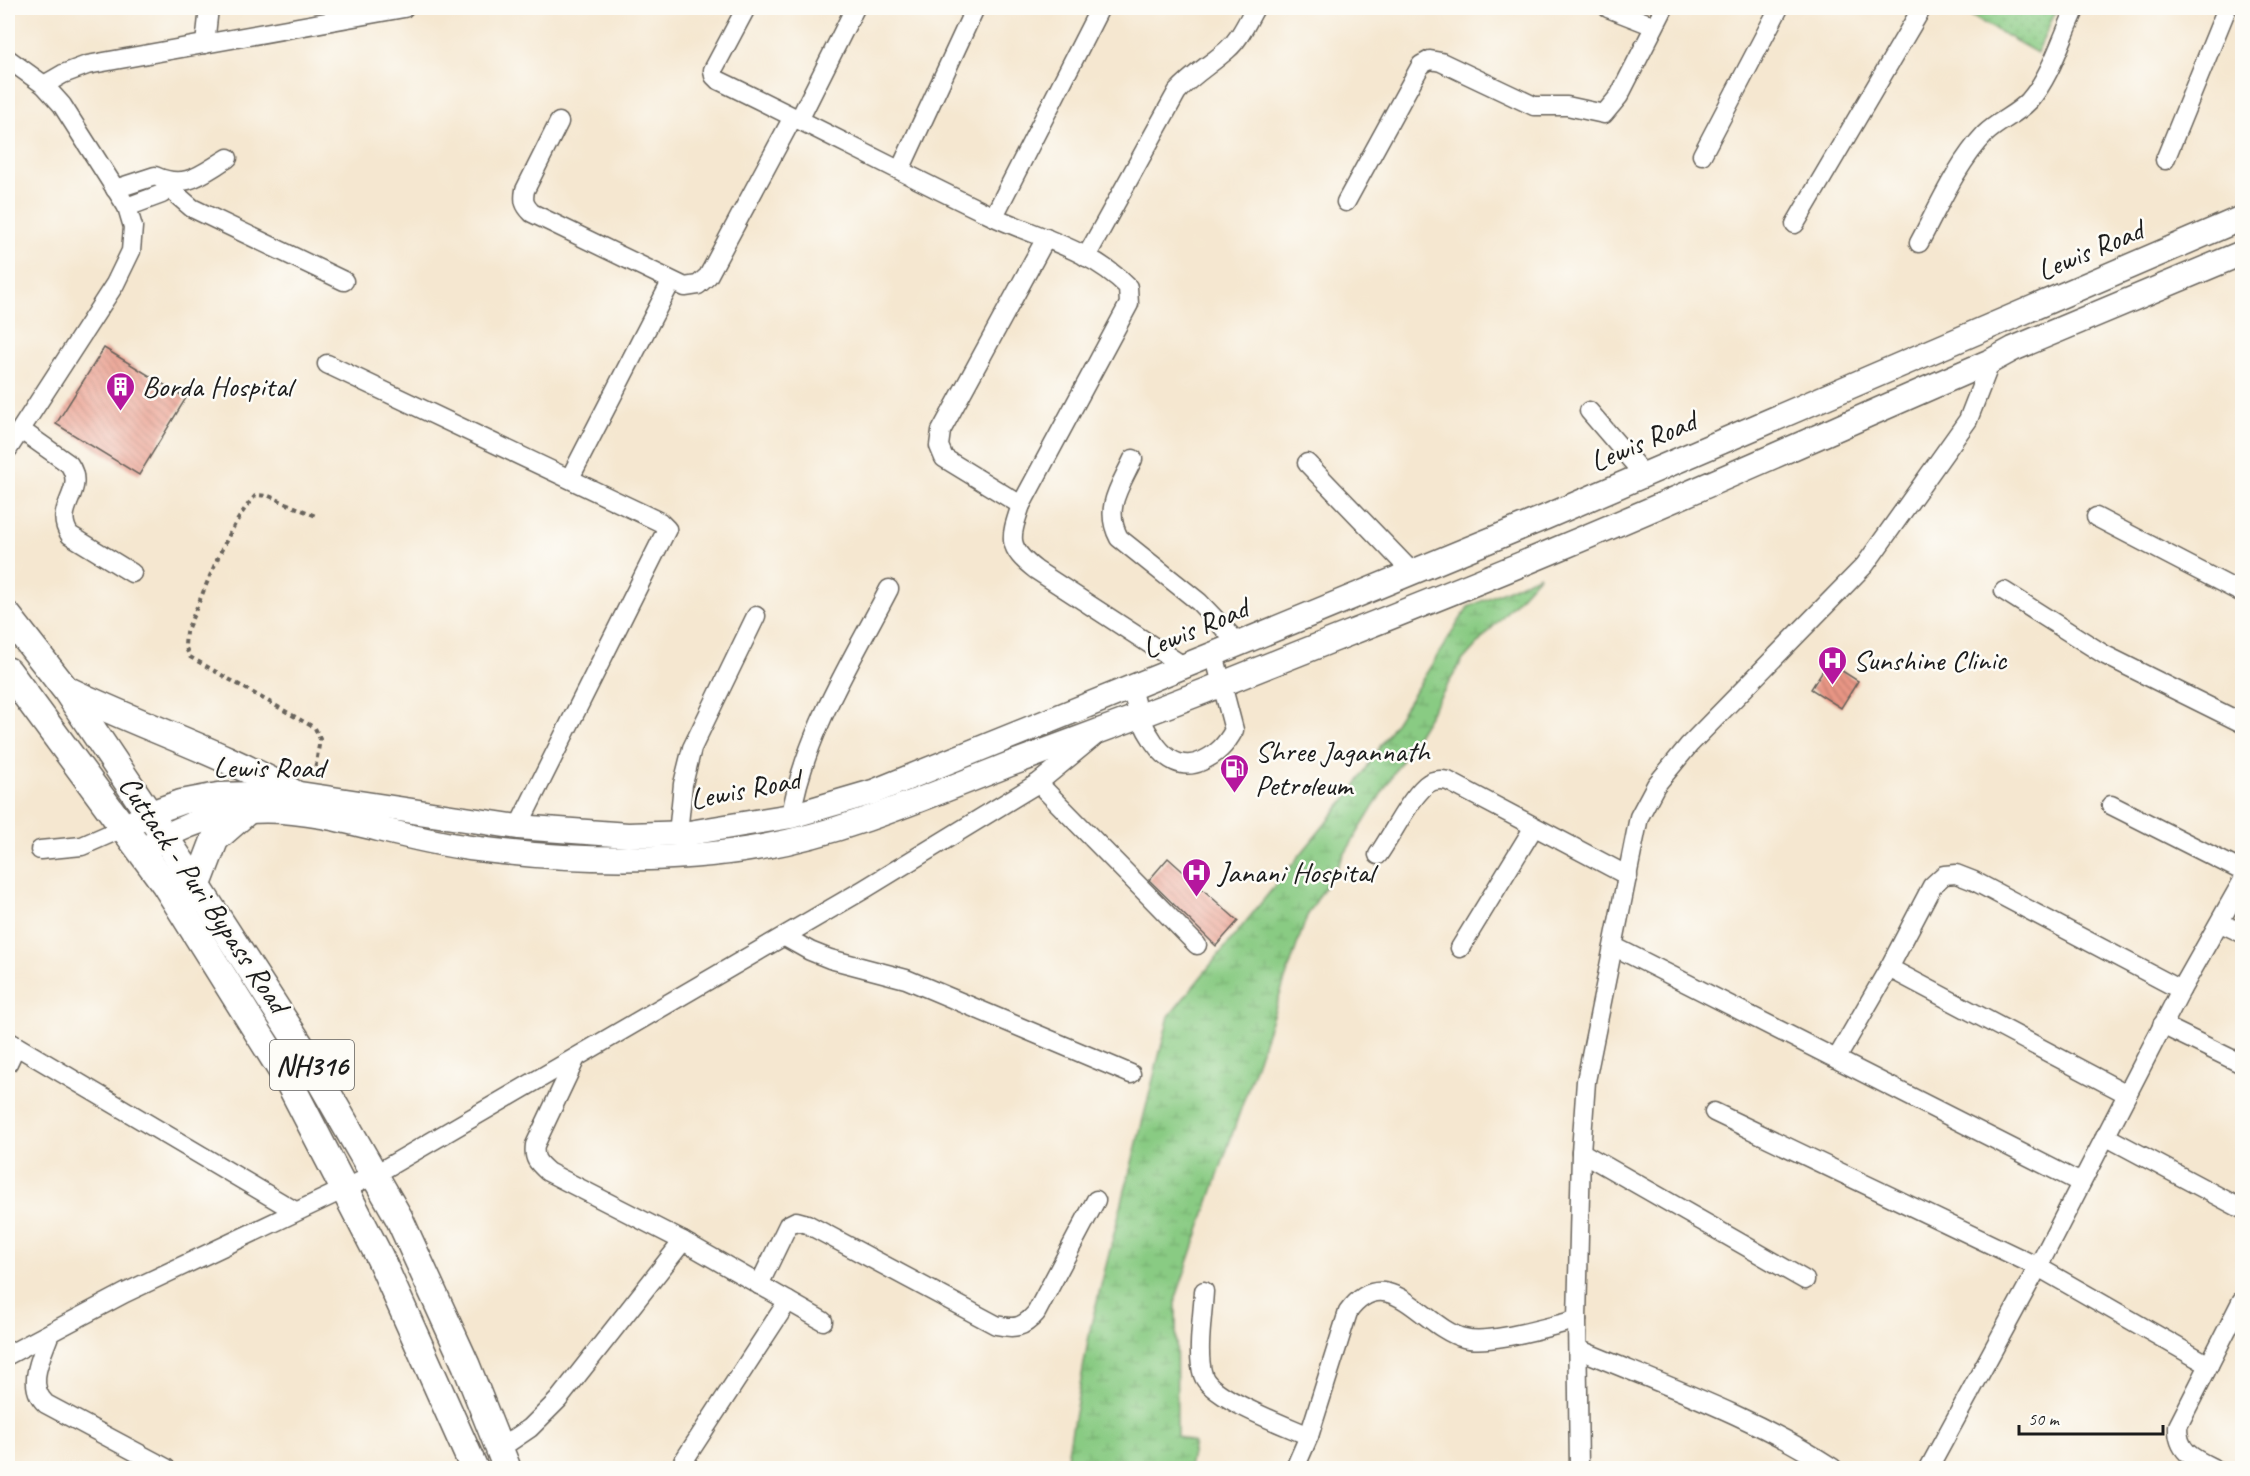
<svg xmlns="http://www.w3.org/2000/svg" width="2250" height="1476" font-family="Caveat,sans-serif">
<style>
.wetland{fill:url(#wetland-marsh);stroke:#527450;stroke-width:1.5}
.park{fill:url(#park-dots);stroke:#527450;stroke-width:1.5}
.building{fill:url(#building-back-hatch)}
.lines{fill:none;stroke-linecap:round;stroke-linejoin:round}
.minor-casing{stroke:#68635b;stroke-width:21}
.major-casing{stroke:#68635b;stroke-width:27}
.highway-casing{stroke:#68635b;stroke-width:30}
.path{stroke:#68635b;stroke-width:4;stroke-dasharray:4.5 4.5;stroke-linecap:butt}
.minor{stroke:#fff;stroke-width:18}
.major{stroke:#fff;stroke-width:24}
.highway{stroke:#fff;stroke-width:27}
.labels{text-anchor:middle;dominant-baseline:central;stroke-width:5;stroke-linejoin:round;paint-order:stroke}
.shield{fill:#fdfcf7;stroke:#605f5e;stroke-width:1.5}
.shield-label{font-size:28px;font-weight:bold;fill:#1c1c1c}
.street-label{font-size:30px;fill:#1c1c1c;stroke:#fdfcf7}
.poi-label{font-size:30px;fill:#1c1c1c;stroke:#fdfcf7;text-anchor:start}
</style>
<defs>
<pattern id="wetland-marsh" width="20" height="14" patternUnits="userSpaceOnUse" patternTransform="scale(1.5)"><rect width="20" height="14" fill="#89cb83"/><path d="M1 5h8M5 5V1M11 12h8M15 12V8" fill="none" stroke="#76ae71"/></pattern>
<pattern id="park-dots" width="8" height="8" patternUnits="userSpaceOnUse" patternTransform="scale(1.5)"><rect width="8" height="8" fill="#89cb83"/><path d="M2 2h.1M6 6h.1" fill="none" stroke="#76ae71" stroke-width="1.8" stroke-linecap="round"/></pattern>
<pattern id="building-back-hatch" width="6" height="6" patternUnits="userSpaceOnUse" patternTransform="scale(1.5)"><rect width="6" height="6" fill="#e99685"/><path d="M-1 5l2 2M0 0l6 6M5-1l2 2" fill="none" stroke="#bc7a6c"/></pattern>
</defs>
<rect width="100%" height="100%" fill="#fdfcf7"/>
<filter id="ink" filterUnits="userSpaceOnUse"><feTurbulence type="fractalNoise" baseFrequency=".0167" numOctaves="2"/><feDisplacementMap in="SourceGraphic" scale="12" xChannelSelector="R" yChannelSelector="G"/><feConvolveMatrix kernelMatrix="1 2 1 2 8 2 1 2 1" color-interpolation-filters="sRGB"/></filter>
<filter id="wash" filterUnits="userSpaceOnUse"><feTurbulence type="fractalNoise" baseFrequency=".008" numOctaves="4" result="noise"/><feDisplacementMap in="SourceGraphic" scale="24" xChannelSelector="R" yChannelSelector="G"/><feGaussianBlur stdDeviation="1.35" result="paint"/><feColorMatrix in="noise" values="0 0 0 0 0 0 0 0 0 0 0 0 0 0 0 0 0 1.4 0 .05"/><feComposite in="paint" operator="in"/></filter>
<g filter="url(#wash)">
<rect width="100%" height="100%" fill="#f5e7d0"/>
<path class="wetland" d="M1540 575 1462 661 1307 916 1176 1298 1177 1436 1194 1443 1189 1468H1065L1091 1325 1169 1016 1352 791 1468 607Z"/>
<path class="park" d="M1957 8H2057L2037 53Z"/>
<g id="blocks">
<g class="building">
<path d="M104 348 186 398 139 475 56 424Z"/>
<path d="M1828 662 1858 681 1841 708 1811 689Z"/>
<path d="M1168 858 1238 921 1216 946 1149 880Z"/>
</g>
</g>
</g>
<g filter="url(#ink)">
<use href="#blocks" fill-opacity="0" stroke="#68635b" stroke-width="1.5"/>
<g class="lines">
<defs>
<g id="minor">
<path d="M746 8 713 70 714 76 718 80C810 124 900 172 992 216 1037 237 1092 250 1128 287L1129 304 1021 505C1010 538 1006 547 1036 570L1185 667"/>
<path d="M1608 8 1654 26"/>
<path d="M205 44 209 8"/>
<path d="M8 59 44 85 62 105 127 207 133 227 131 251 115 284 8 449"/>
<path d="M44 85 63 74 87 65 404 8"/>
<path d="M799 120 855 8"/>
<path d="M559 122 525 190C523 201 524 205 532 213L685 287 698 285 708 276 793 117"/>
<path d="M1702 155 1779 8"/>
<path d="M2165 160 2227 8"/>
<path d="M900 170 975 8"/>
<path d="M169 183 177 195 192 208 344 281"/>
<path d="M115 189 155 176C186 190 201 174 228 158"/>
<path d="M1346 202 1421 65 1430 60 1441 62 1534 106H1567L1604 114 1619 96 1664 8"/>
<path d="M127 207 162 194 169 183"/>
<path d="M994 216 1100 8"/>
<path d="M1795 224 1922 8"/>
<path d="M1919 243C1939 206 1956 165 1985 134 1998 121 2016 115 2029 101 2051 76 2062 37 2076 8"/>
<path d="M1086 257 1177 92C1192 75 1210 65 1227 50 1240 39 1247 22 1255 8"/>
<path d="M327 364 660 522 667 529 518 827"/>
<path d="M1589 411 1644 475"/>
<path d="M21 430 69 464C88 492 51 507 70 535L132 573"/>
<path d="M1133 459C1120 487 1103 508 1119 538L1199 602 1239 644"/>
<path d="M1307 463 1411 571"/>
<path d="M570 478 671 282"/>
<path d="M1021 505 944 458 939 446 941 431 1046 238"/>
<path d="M2096 517 2242 593"/>
<path d="M2004 591 2105 655 2242 723"/>
<path d="M1131 688C1138 717 1162 780 1202 761 1217 754 1226 745 1234 730L1214 654"/>
<path d="M1038 783 1197 945"/>
<path d="M2111 805 2242 871"/>
<path d="M791 816C804 735 852 661 889 589"/>
<path d="M678 834 683 784 692 748 756 616"/>
<path d="M40 850 82 846 123 828"/>
<path d="M1378 855C1392 835 1408 801 1426 785 1433 779 1440 779 1448 781L1628 876"/>
<path d="M2221 923 2242 933"/>
<path d="M785 937 810 951 830 959 906 979 1131 1074"/>
<path d="M1615 947 2081 1183"/>
<path d="M1460 948 1534 827"/>
<path d="M1889 968 2127 1094"/>
<path d="M2162 1025 2242 1064"/>
<path d="M8 1041 295 1211"/>
<path d="M576 1058 535 1145C533 1159 538 1163 548 1172L683 1241 823 1321"/>
<path d="M1837 1058 1889 968 1932 886 1944 875 1956 874 1974 881 2181 990"/>
<path d="M8 1063 16 1046"/>
<path d="M1714 1112 2038 1267 2209 1365"/>
<path d="M2105 1136 2242 1209"/>
<path d="M1581 1152 1805 1280"/>
<path d="M759 1285 788 1225 796 1221 807 1224 996 1325C1015 1329 1023 1328 1036 1313L1096 1200"/>
<path d="M1204 1291C1203 1314 1196 1354 1203 1375 1210 1398 1285 1425 1309 1436"/>
<path d="M50 1333C42 1356 25 1385 46 1404L166 1468"/>
<path d="M1578 1349C1664 1385 1755 1417 1833 1468"/>
<path d="M8 1355 125 1293 374 1175 863 890 1038 783 1094 737"/>
<path d="M499 1449 530 1428 558 1400 683 1241"/>
<path d="M679 1468 788 1301"/>
<path d="M1295 1468 1309 1436 1348 1312C1388 1258 1423 1328 1464 1338 1490 1345 1549 1326 1577 1320"/>
<path d="M1579 1468 1577 1320 1581 1152 1586 1081 1639 817 1656 785 1689 745 1865 565 1968 420 1991 361"/>
<path d="M1929 1468 2038 1267 2181 990 2242 882"/>
<path d="M2213 1468C2192 1458 2177 1451 2178 1426L2242 1300"/>
</g>
<g id="major">
<path d="M123 828 148 814 181 802 218 795 293 793 518 827 628 835 689 833 791 816 873 792 1214 654 1546 517 2242 218"/>
<path d="M148 847C261 772 354 833 470 848 568 861 665 864 762 847 850 831 930 795 1013 763 1077 739 1141 716 1205 691 1323 643 1442 598 1560 548 1705 488 1847 423 1991 361L2013 349 2242 253"/>
</g>
<g id="highway">
<path d="M8 616 66 690 190 875 301 1047 399 1218 466 1365 507 1468"/>
<path d="M8 671 165 884 289 1082 380 1258 474 1468"/>
<path d="M67 690C141 726 221 752 293 793"/>
<path d="M197 886 215 839 247 811"/>
</g>
</defs>
<use href="#minor" class="minor-casing"/>
<use href="#major" class="major-casing"/>
<use href="#highway" class="highway-casing"/>
<path class="path" d="M314 776 320 739 315 728 190 657 185 646 186 632C205 591 226 527 256 495L269 496 318 517"/>
<use href="#minor" class="minor"/>
<use href="#major" class="major"/>
<use href="#highway" class="highway"/>
</g>
</g>
<defs>
<symbol id="building-pin" viewBox="-11 -11 22 30"><path d="M0 17L-7.5 6A9.5 9.5 0 1 1 7.5 6Z" fill="#b5179e" stroke="#fdfcf7"/><path d="M-4-6H4V6H1V3H-1V6H-4ZM-2.5-4.3h1.7v1.8h-1.7ZM.8-4.3h1.7v1.8H.8ZM-2.5-1h1.7V.8h-1.7ZM.8-1h1.7V.8H.8Z" fill="#fff"/></symbol>
<symbol id="hospital-pin" viewBox="-11 -11 22 30"><path d="M0 17L-7.5 6A9.5 9.5 0 1 1 7.5 6Z" fill="#b5179e" stroke="#fdfcf7"/><path d="M-5-5h3v3.5h4V-5h3V5h-3V1.5h-4V5h-3Z" fill="#fff"/></symbol>
<symbol id="fuel-pin" viewBox="-11 -11 22 30"><path d="M0 17L-7.5 6A9.5 9.5 0 1 1 7.5 6Z" fill="#b5179e" stroke="#fdfcf7"/><path d="M-5.5-6h7V0h2V4h1.3V-2.5L3-4.5l.8-.8L6-3V5H2.5V1h-1V6h-7ZM-4.2-4.7v3.2H.2V-4.7Z" fill="#fff"/></symbol>
</defs>
<g fill-rule="evenodd">
<use href="#building-pin" x="104" y="370" width="33" height="45"/>
<use href="#hospital-pin" x="1816" y="644" width="33" height="45"/>
<use href="#fuel-pin" x="1218" y="752" width="33" height="45"/>
<use href="#hospital-pin" x="1180" y="856" width="33" height="45"/>
</g>
<g class="labels">
<rect class="shield" x="270" y="1040" width="84" height="50" rx="4.5"/>
<g class="shield-label">
<text x="312" y="1065">NH316</text>
</g>
<g class="street-label">
<text transform="translate(2090 250) rotate(-23)">Lewis Road</text>
<text transform="translate(1643 441) rotate(-23)">Lewis Road</text>
<text transform="translate(1195 628) rotate(-23)">Lewis Road</text>
<text x="269" y="767">Lewis Road</text>
<text transform="translate(745 789) rotate(-11)">Lewis Road</text>
<text transform="translate(204 894) rotate(56)">Cuttack - Puri Bypass Road</text>
</g>
<g class="poi-label">
<text x="142" y="386">Borda Hospital</text>
<text x="1853" y="660">Sunshine Clinic</text>
<text x="1255" y="751">Shree Jagannath<tspan x="1255" dy="34">Petroleum</tspan></text>
<text x="1218" y="872">Janani Hospital</text>
</g>
</g>
<rect width="2250" height="1476" fill="none" stroke="#fdfcf7" stroke-width="30"/>
<path d="M2019 1425v9h144v-9" fill="none" stroke="#1c1c1c" stroke-width="3"/>
<text x="2028" y="1425" font-size="18" fill="#1c1c1c" stroke="#fdfcf7" stroke-width="4.5" paint-order="stroke">50 m</text>
</svg>
